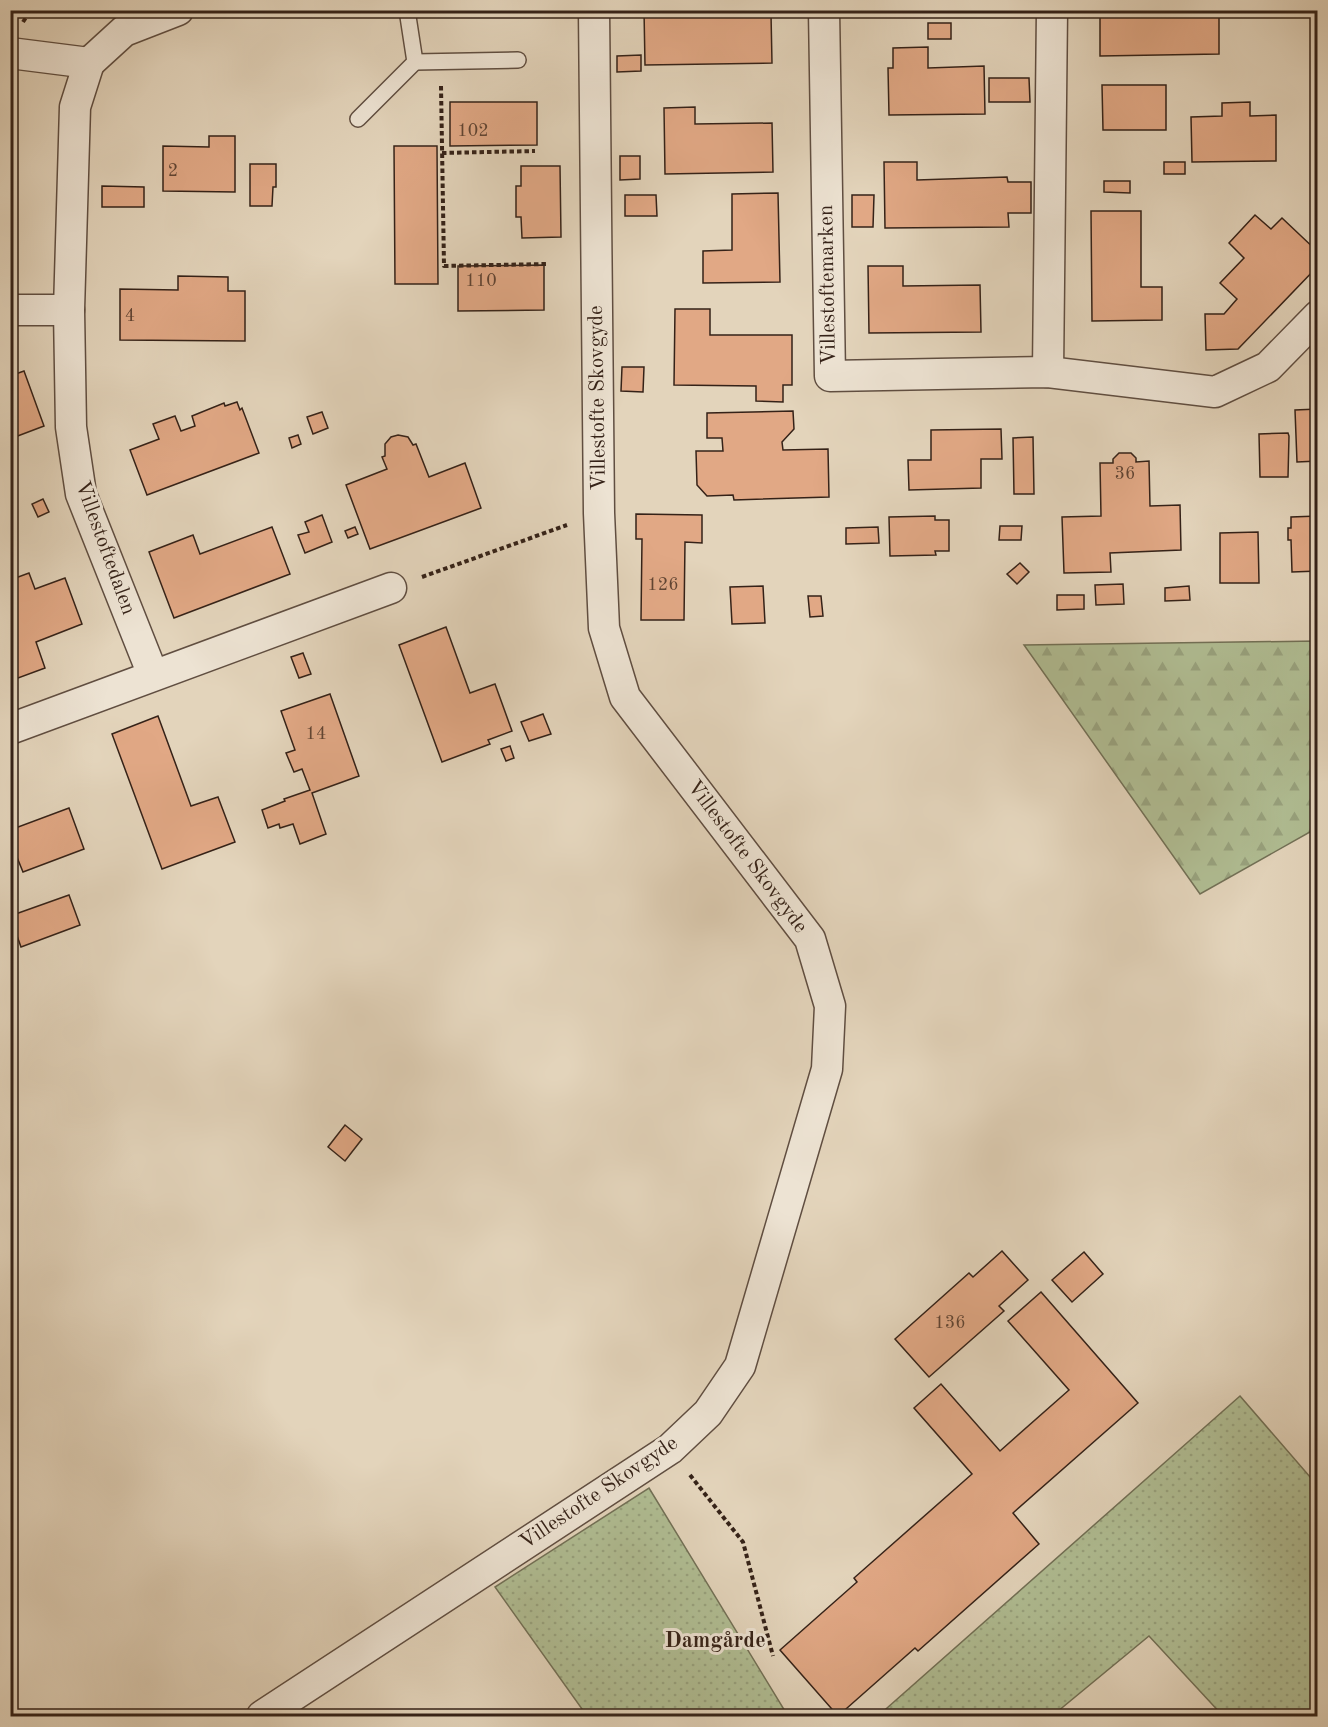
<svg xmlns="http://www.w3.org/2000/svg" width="1328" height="1727" font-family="'Old Standard TT',serif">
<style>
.grass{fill:url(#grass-dots);stroke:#727056;stroke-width:1.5}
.forest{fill:url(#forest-firs);stroke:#727056;stroke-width:1.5}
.building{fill:#e1a885;stroke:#352218;stroke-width:1.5}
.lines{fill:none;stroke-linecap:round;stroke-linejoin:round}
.service-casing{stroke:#604e41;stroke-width:18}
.minor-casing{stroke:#604e41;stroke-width:33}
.path{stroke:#352218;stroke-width:4;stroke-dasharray:4.5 3;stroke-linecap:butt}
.service{stroke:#ede3d3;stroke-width:15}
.minor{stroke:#ede3d3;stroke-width:30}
.labels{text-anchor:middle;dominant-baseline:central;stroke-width:6;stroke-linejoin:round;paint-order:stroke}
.number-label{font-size:18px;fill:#604433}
.street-label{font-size:21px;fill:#352218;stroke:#ede3d3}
.neighbourhood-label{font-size:22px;font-weight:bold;fill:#352218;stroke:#ede3d3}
</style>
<defs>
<pattern id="grass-dots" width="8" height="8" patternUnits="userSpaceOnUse" patternTransform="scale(1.5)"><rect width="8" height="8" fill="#b0bd93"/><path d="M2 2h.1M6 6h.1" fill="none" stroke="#98a27e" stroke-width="1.8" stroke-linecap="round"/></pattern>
<pattern id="forest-firs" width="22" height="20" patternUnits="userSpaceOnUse" patternTransform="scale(1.5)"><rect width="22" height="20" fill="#b0bd93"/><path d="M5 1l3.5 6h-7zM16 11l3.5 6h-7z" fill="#98a27e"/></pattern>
</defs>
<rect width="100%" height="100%" fill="#e3d4bb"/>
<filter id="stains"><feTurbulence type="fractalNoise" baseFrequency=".00333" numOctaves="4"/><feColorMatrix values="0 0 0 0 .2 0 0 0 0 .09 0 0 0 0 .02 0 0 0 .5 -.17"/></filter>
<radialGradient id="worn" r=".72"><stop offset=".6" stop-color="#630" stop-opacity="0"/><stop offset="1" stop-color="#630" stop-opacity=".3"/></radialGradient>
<g class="grass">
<path d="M1240 1396 1317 1485V1716H1223L1149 1636 1052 1716H878Z"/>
<path d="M649 1488 788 1716H587L495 1587Z"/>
</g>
<path class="forest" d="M1317 641V828L1200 894 1024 645Z"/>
<g class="building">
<path d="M644 10H676V15L771 14 772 63 645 65Z"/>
<path d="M1100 10H1219V54L1100 56Z"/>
<rect x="928" y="23" width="23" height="16"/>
<path d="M1313 44H1318V64H1315Z"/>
<path d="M928 47V68L984 66 985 114 889 115 888 68H893V48Z"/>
<path d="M641 55V71L617 72V56Z"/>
<path d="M989 78H1029L1030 102H989Z"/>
<path d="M1102 85H1166V130H1103Z"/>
<path d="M450 102H537V145L450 146Z"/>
<path d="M1250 102V116L1276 115V161L1192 162 1191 117 1222 116V103Z"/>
<path d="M695 107V124L772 123 773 172 665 174 664 108Z"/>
<path d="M209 136H235V192L163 191V146L209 147Z"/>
<path d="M394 146H437L438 284H395Z"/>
<path d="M620 156H640V179L620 180Z"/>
<path d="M884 162H917V180L1007 177 1008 182H1031V213H1008L1009 227 885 228Z"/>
<rect x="1164" y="162" width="21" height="12"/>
<path d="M250 164H276V187H273L272 206H250Z"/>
<path d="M521 166H560L561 237 522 238 521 217H516V186H521Z"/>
<path d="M1104 181H1130V193L1104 192Z"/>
<path d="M102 186 144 187V207H102Z"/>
<path d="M778 193 780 282 703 283V251L732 250V194Z"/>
<path d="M625 195H656L657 216H625Z"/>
<path d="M852 195H874L873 227H852Z"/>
<path d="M1091 211H1141V287H1162V320L1092 321Z"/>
<path d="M10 215H16L15 263H10Z"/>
<path d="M1255 215 1271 229 1282 218 1318 252V266L1238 349 1206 350 1205 314H1224L1237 299 1220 283 1244 258 1229 243Z"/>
<path d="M544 265V310L458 311V266Z"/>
<path d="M868 266H903V286L980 285 981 332 869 333Z"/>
<path d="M178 276 228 277V291H245V341L120 340V289L178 290Z"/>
<path d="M675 309H710V335H792V385H783V402L756 401V386L674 385Z"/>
<path d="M622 367H644L643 392 621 391Z"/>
<path d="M24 371 44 426 15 437 10 425V376Z"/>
<path d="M237 402 240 410 242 408 259 453 147 495 130 450 159 439 153 424 175 416 181 431 195 426 192 416 224 403 225 406Z"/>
<path d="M1318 409V461L1297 462 1295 410Z"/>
<path d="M793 411 794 429 782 442 783 450 828 449 829 497 734 500 733 495 707 496 697 485 696 451H723L722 438H707V413Z"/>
<path d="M322 412 328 428 313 434 307 417Z"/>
<path d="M1001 429 1002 459H981V488L909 490 908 460H931V430Z"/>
<path d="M10 433 17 450 10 453Z"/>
<path d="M1288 433 1289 436 1288 477H1260L1259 434Z"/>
<path d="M298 435 301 444 292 448 289 438Z"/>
<path d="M398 435 408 437 413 445 416 444 429 477 465 463 481 508 370 549 346 485 387 469 382 457 385 456V444L391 437Z"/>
<path d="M1033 437 1034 494H1014L1013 438Z"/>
<path d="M1119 453H1131L1136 458V462L1149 461 1150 506 1180 505 1181 550 1110 553 1111 572 1064 573 1062 517 1101 516 1100 463H1113V459Z"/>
<path d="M43 499 49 512 38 517 32 504Z"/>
<path d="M636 514 702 515V543L685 542 684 620H641L642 539H636Z"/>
<path d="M322 515 332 542 305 553 298 535 309 532 305 522Z"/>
<path d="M935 516V520H949V551H935L936 555 890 556 889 517Z"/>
<path d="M1318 516V571L1292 572 1291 540H1288V528H1291V517Z"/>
<path d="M1000 526H1022L1021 540H999Z"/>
<path d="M272 527 290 574 174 618 149 552 193 535 200 554Z"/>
<path d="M355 527 358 534 348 538 345 531Z"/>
<path d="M878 527 879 543 846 544V528Z"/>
<path d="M1258 532 1259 583H1220V533Z"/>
<path d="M1020 563 1029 572 1017 584 1007 574Z"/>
<path d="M29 573 35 589 65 578 82 624 36 642 45 668 10 681V580Z"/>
<path d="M1123 584 1124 604 1096 605 1095 585Z"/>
<path d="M763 586 765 623 732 624 730 587Z"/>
<path d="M1189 586 1190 600 1165 601V588Z"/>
<path d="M1057 595H1084V609L1057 610Z"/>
<path d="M808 596H821L823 616 810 617Z"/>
<path d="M446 627 470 693 495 684 512 731 488 740 490 744 442 762 399 645Z"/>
<path d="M303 653 311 674 299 678 291 657Z"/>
<path d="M330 694 359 776 312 793 326 834 300 844 293 824 280 828 279 824 268 828 262 810 285 801 284 799 310 790 302 769 294 772 286 753 295 750 281 711Z"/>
<path d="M543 714 551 734 529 741 521 722Z"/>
<path d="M158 716 191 806 218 797 235 842 162 869 112 734Z"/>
<path d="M510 746 514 758 506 761 501 749Z"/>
<path d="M69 808 84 849 23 872 10 840V830Z"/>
<path d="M69 895 80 925 21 947 10 916Z"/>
<path d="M345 1125 362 1139 345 1161 328 1147Z"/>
<path d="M1002 1251 1028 1280 999 1306 1004 1311 929 1377 895 1339 969 1273 973 1277Z"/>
<path d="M1084 1252 1103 1274 1072 1302 1052 1280Z"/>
<path d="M1041 1292 1138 1403 1013 1513 1039 1544 918 1651 915 1648 838 1716 780 1650 857 1582 854 1578 972 1474 914 1408 941 1384 1000 1451 1069 1390 1008 1321Z"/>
</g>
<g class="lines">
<defs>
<g id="service">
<path d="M415 62 518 60"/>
<path d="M358 119 415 62 407 10"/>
</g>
<g id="minor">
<path d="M824 10 830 376 1048 372 1215 392 1268 367 1318 316"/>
<path d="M10 53 89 63 124 31 178 10"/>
<path d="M89 63 75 107 69 310 71 427 81 494 153 675"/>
<path d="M10 310H69"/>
<path d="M1048 372 1052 10"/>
<path d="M10 729 391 588"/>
<path d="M262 1716 670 1449 708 1413 740 1366 827 1069 830 1006 810 939 625 697 604 628 599 513 594 10"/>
</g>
</defs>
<use href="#service" class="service-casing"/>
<use href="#minor" class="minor-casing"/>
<g class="path">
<path d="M23 22 31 10"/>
<path d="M441 86 444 266 546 264"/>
<path d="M442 153 535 151"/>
<path d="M422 577 567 525"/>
<path d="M690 1475 743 1542 773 1656"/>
</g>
<use href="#service" class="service"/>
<use href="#minor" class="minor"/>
</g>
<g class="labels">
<g class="number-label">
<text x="473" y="131">102</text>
<text x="173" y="171">2</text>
<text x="481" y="281">110</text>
<text x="130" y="316">4</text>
<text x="1125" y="474">36</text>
<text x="663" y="585">126</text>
<text x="316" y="734">14</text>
<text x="950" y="1323">136</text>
</g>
<g class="street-label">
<text transform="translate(828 285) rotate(-91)">Villestoftemarken</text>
<text transform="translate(598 398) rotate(-91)">Villestofte Skovgyde</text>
<text transform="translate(105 548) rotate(70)">Villestoftedalen</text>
<text transform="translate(747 857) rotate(53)">Villestofte Skovgyde</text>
<text transform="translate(599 1493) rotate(-34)">Villestofte Skovgyde</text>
</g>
<g class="neighbourhood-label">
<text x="715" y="1641">Damgårde</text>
</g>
</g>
<rect width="1328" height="1727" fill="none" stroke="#e3d4bb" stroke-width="36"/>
<rect x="12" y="12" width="1304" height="1703" fill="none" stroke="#352218" stroke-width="3"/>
<rect x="18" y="18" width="1292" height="1691" fill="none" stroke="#352218" stroke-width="1.5"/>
<rect width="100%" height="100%" filter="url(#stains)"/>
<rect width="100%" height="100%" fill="url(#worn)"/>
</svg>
